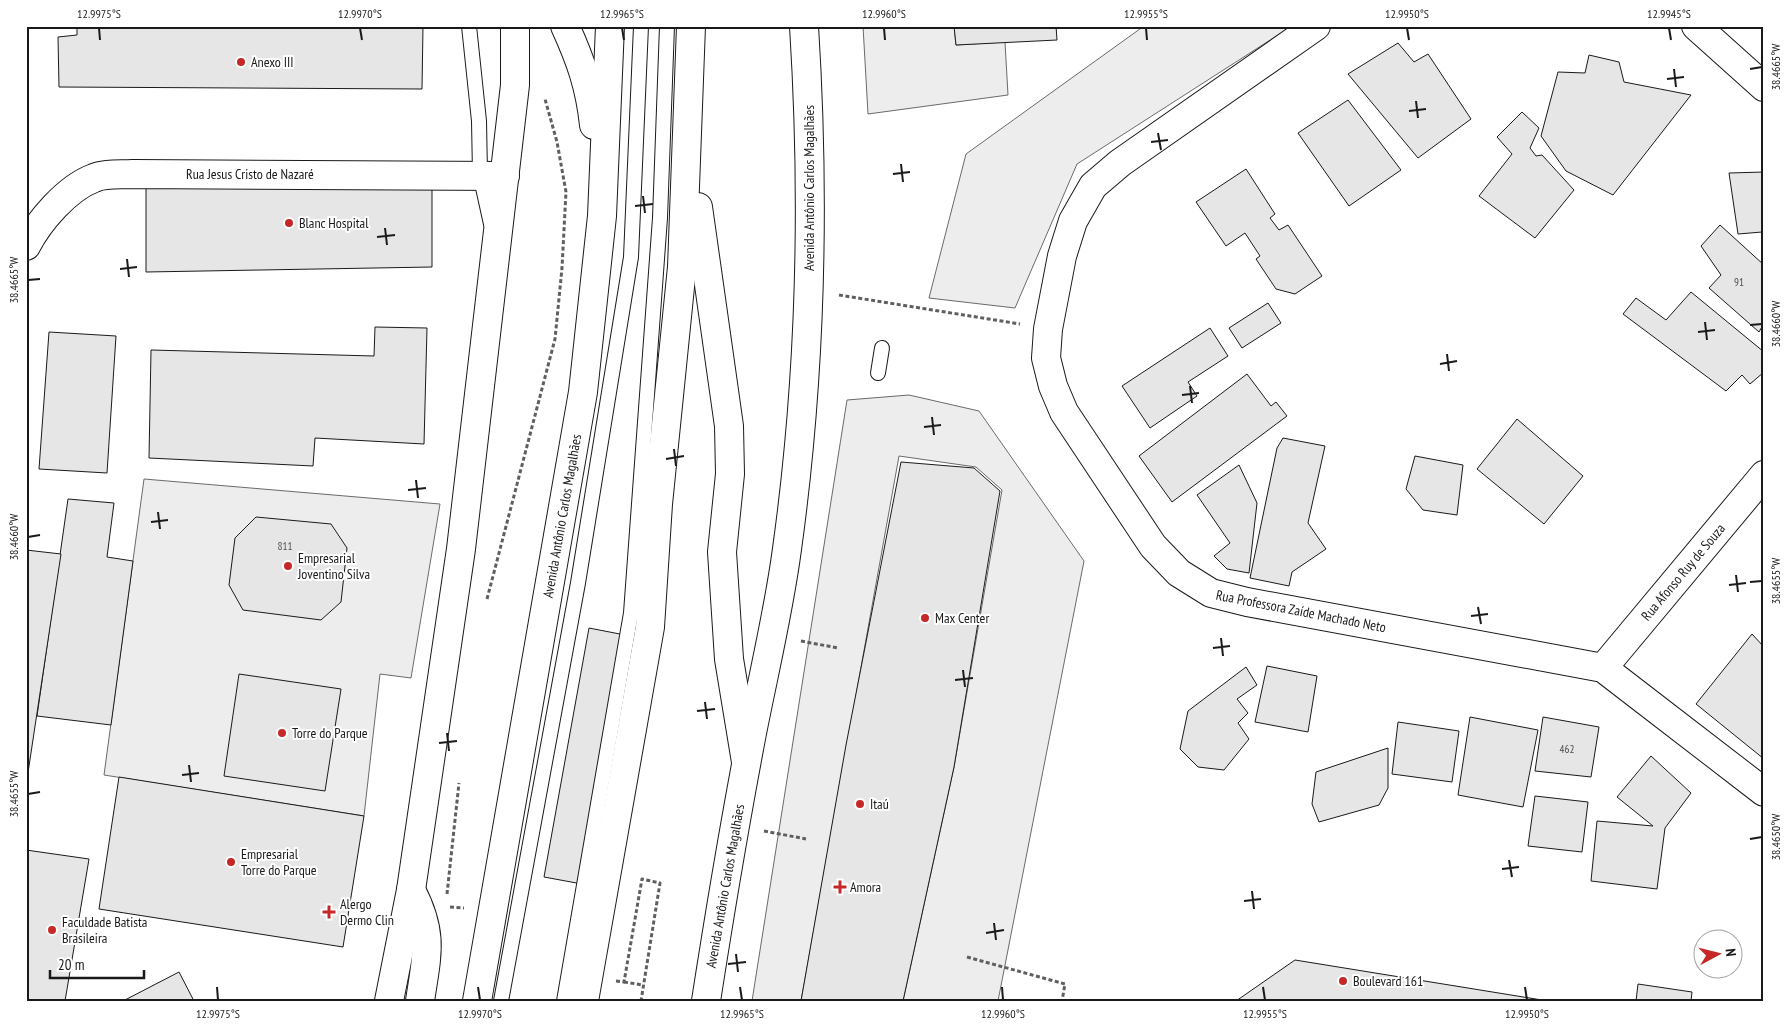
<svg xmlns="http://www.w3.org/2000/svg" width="1790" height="1027" font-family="'PT Sans Narrow',sans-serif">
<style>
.built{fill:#ededed;stroke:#6a6a6a}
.building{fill:#e6e6e6;stroke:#1a1a1a}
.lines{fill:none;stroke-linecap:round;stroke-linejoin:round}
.lane-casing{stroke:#1a1a1a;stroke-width:16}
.street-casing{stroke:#1a1a1a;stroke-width:30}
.secondary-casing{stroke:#1a1a1a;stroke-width:30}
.primary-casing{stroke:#1a1a1a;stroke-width:30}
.path{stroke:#5f5f5f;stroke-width:3;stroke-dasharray:4 2.5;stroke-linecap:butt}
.lane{stroke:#fff;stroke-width:14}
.street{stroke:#fff;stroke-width:28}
.secondary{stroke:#fff;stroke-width:28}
.primary{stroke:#fff;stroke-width:28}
.ticks{fill:none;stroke:#1a1a1a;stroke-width:2}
.poi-dot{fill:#c62828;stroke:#fff;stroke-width:2}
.labels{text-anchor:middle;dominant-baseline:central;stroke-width:4;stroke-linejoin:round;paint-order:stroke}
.number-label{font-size:11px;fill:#4d4d4d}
.poi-label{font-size:14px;fill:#1a1a1a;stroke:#fff;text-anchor:start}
.street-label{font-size:14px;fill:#1a1a1a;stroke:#fff}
.neatline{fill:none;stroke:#1a1a1a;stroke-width:2}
.ticks-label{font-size:12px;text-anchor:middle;fill:#1a1a1a}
</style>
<rect width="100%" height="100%" fill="#fff"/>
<g class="built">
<path d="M863 26H954L956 45 1005 42 1008 95 868 114Z"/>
<path d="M1144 26H1292L1077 164 1015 308 929 298 966 154Z"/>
<path d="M909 395 979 411 1084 561 998 1001H903L954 767 1002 490 976 467 899 456 801 1001H752L847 400Z"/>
<path d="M144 479 440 504 411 678 380 674 364 816 104 775Z"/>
</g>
<g class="building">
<path d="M77 26H423L422 89 59 87 58 37 77 35Z"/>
<path d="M954 26H1056L1057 40 956 45Z"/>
<path d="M1398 43 1414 62 1428 54 1471 119 1418 158 1348 74Z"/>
<path d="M1589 55 1619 62 1624 82 1691 95 1613 195 1566 171 1541 136 1558 72 1585 73Z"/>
<path d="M1348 100 1401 170 1349 206 1298 133Z"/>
<path d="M1522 112 1539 128 1530 148 1536 156 1542 155 1574 190 1535 238 1479 196 1512 154 1497 137Z"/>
<path d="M1246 169 1275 214 1270 218 1279 230 1288 225 1322 276 1295 294 1276 289 1256 259 1260 256 1245 233 1226 246 1196 202Z"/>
<path d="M1764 172V242L1762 232 1738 234 1729 173Z"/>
<path d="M432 175V267L146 272V180Z"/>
<path d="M1720 225 1764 265V323L1759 332 1709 288 1721 275 1701 246Z"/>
<path d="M1691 292 1764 352V372L1750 384 1742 375 1726 391 1623 314 1636 298 1666 320Z"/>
<path d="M1268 303 1281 323 1242 348 1229 328Z"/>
<path d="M375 327 427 328 424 444 315 438 313 466 149 458 151 350 374 356Z"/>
<path d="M1210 328 1228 356 1188 382 1197 396 1150 428 1122 386Z"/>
<path d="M49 332 116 336 107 473 39 469Z"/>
<path d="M1247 374 1271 406 1276 402 1287 416 1172 502 1139 456Z"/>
<path d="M1517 419 1583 476 1544 524 1477 469Z"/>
<path d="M1283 438 1325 446 1308 523 1326 549 1292 572 1289 586 1250 578 1277 448Z"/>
<path d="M1415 456 1463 465 1457 515 1423 510 1406 489Z"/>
<path d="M901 462 974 468 1000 491 954 767 903 1001H801L846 745Z"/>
<path d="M1239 465 1257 503 1249 573 1227 569 1214 556 1230 543 1197 495Z"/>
<path d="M68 499 114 503 107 557 133 561 111 725 37 716Z"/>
<path d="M256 517 331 524 347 548 341 602 321 620 243 610 229 585 235 538Z"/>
<path d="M26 550 61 554 26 786Z"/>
<path d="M589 628 625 635 582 884 544 877Z"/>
<path d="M1752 634 1764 647V759L1696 704Z"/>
<path d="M1267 666 1317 676 1308 732 1255 722Z"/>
<path d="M1246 667 1257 685 1237 699 1248 713 1238 723 1249 739 1224 770 1198 767 1180 749 1188 711Z"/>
<path d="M239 674 341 689 325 791 224 776Z"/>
<path d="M1470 717 1538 730 1523 807 1458 795Z"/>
<path d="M1543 717 1599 727 1591 777 1535 771Z"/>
<path d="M1398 722 1459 731 1452 782 1392 774Z"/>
<path d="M1388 748V788L1379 805 1319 822 1312 804 1316 772Z"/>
<path d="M1651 756 1691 793 1665 828 1657 889 1591 881 1597 821 1653 826 1617 797Z"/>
<path d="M119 777 364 816 343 947 99 909Z"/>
<path d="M1535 796 1588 802 1582 852 1528 846Z"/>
<path d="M26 850 89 859 65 1001H26Z"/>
<path d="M1295 960 1548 1001H1236Z"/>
<path d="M179 972 194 1001H123Z"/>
<path d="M1638 984 1692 992 1691 1001H1636Z"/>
</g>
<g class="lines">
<defs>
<g id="lane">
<path d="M469 26 479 121 480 174 491 224"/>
<path d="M878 373 882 348"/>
<path d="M501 1001 578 583 631 257 641 26"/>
<path d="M564 1001 631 613 660 218 667 26"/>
</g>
<g id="street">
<path d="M1316 26 1120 163 1093 186 1073 221 1062 256 1048 329 1046 358 1053 386 1064 412 1153 546 1179 573 1211 593 1247 602 1603 668 1764 792"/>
<path d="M1696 26 1764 87"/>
<path d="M26 246C39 221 67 188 94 178 105 173 121 175 133 174L505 176"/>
<path d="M1603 668 1764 475"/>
</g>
<g id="secondary">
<path d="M389 1001 411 890 461 549 515 85V26"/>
<path d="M706 1001C720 911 735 822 752 733 764 672 779 610 787 549 811 376 815 200 804 26"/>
</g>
<g id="primary">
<path d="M565 26C581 61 590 87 594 125"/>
<path d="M698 207 729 426 730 474 722 552 729 659 746 762"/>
<path d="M411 890C434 934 427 954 420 1001"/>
<path d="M477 1001 583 392 602 216 610 26"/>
<path d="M584 1001 650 627 658 504 682 267 691 26"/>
</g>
</defs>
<use href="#lane" class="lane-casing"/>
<use href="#street" class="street-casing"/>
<use href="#secondary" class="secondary-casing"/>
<use href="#primary" class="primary-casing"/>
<g class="path">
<path d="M839 295 1020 324"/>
<path d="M487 599 555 339 562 268 566 192 557 142 545 99"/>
<path d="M801 641 838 648"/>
<path d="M764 831 806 839"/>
<path d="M447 894 459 783"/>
<path d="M450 907 464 908"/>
<path d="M967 957 1065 984 1062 1001"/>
<path d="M616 981 624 982 642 879 660 883 641 1001"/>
<path d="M624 982 643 985"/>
</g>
<use href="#lane" class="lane"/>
<use href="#street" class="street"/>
<use href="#secondary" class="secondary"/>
<use href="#primary" class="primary"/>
</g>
<path class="ticks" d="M99 28 100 40M360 28 362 40M622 28 624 40M884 28 885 40M1146 28 1147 40M1407 28 1409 40M1669 28 1671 40M1674 69 1676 87M1750 69 1762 67M1667 79 1684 77M1416 101 1418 118M1409 111 1426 109M1158 133 1161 150M1151 142 1168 140M901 164 903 182M893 174 910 172M643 196 645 213M635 206 653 204M385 228 387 245M377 237 395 235M127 259 129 277M120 269 137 267M28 280 40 279M1705 322 1707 340M1750 325 1762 324M1698 332 1715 330M1447 354 1449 371M1440 364 1457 361M1190 386 1192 403M1182 395 1199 393M932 417 934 435M924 427 941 425M674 449 676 466M666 459 684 456M416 480 418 498M408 490 426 488M158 512 160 529M151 522 168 520M28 537 40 535M1736 575 1738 592M1750 582 1762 581M1729 585 1746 583M1478 607 1481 624M1471 616 1488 614M1221 638 1223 656M1213 648 1230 646M963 670 965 687M955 680 973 678M705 702 707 719M697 711 715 709M447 733 449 751M439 743 457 741M189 765 191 782M182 775 199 773M28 794 40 792M1750 839 1762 837M1509 860 1512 877M1502 869 1519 867M1252 891 1254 909M1244 901 1261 899M994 923 996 940M986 933 1004 930M736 954 738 972M728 964 746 962M217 987 218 1000M478 987 480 1000M740 987 742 1000M1002 987 1003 1000M1263 987 1265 1000M1525 987 1527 1000"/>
<g class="poi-dot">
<circle cx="241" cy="62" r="5"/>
<circle cx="289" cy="223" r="5"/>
<circle cx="288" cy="566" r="5"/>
<circle cx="925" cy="618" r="5"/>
<circle cx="282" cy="733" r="5"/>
<circle cx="860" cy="804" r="5"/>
<circle cx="231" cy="862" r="5"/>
<path d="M837.5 879.5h5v5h5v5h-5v5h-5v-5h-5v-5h5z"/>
<path d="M326.5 904.5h5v5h5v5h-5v5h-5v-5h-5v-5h5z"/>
<circle cx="52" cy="930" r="5"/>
<circle cx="1343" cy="981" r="5"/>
</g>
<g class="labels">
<g class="number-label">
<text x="1739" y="282">91</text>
<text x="285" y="546">811</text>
<text x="1567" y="749">462</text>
</g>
<g class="poi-label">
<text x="251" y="62">Anexo III</text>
<text x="299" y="223">Blanc Hospital</text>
<text x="298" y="558">Empresarial<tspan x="298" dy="16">Joventino Silva</tspan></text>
<text x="935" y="618">Max Center</text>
<text x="292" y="733">Torre do Parque</text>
<text x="870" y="804">Itaú</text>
<text x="241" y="854">Empresarial<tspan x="241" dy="16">Torre do Parque</tspan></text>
<text x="850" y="887">Amora</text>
<text x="340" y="904">Alergo<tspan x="340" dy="16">Dermo Clin</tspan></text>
<text x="62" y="922">Faculdade Batista<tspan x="62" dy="16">Brasileira</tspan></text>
<text x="1353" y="981">Boulevard 161</text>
</g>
<g class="street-label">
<text x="250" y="174">Rua Jesus Cristo de Nazaré</text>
<text transform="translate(809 188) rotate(-90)">Avenida Antônio Carlos Magalhães</text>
<text transform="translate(562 516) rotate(-80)">Avenida Antônio Carlos Magalhães</text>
<text transform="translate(1683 572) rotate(-50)">Rua Afonso Ruy de Souza</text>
<text transform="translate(1301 611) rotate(11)">Rua Professora Zaíde Machado Neto</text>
<text transform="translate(725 886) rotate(-80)">Avenida Antônio Carlos Magalhães</text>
</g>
</g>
<rect width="1790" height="1027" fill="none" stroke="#ffffff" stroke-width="55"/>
<g transform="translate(1718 954) rotate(83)"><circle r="24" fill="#ffffff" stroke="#a3a3a3"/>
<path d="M0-4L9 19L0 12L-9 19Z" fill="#c62828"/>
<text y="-8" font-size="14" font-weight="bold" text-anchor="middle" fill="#1a1a1a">N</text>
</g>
<path d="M50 970v8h94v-8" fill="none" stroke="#1a1a1a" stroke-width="2.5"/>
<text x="58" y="970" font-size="15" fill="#1a1a1a" stroke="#ffffff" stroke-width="4" paint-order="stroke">20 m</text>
<rect x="28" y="28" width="1734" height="972" class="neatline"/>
<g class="ticks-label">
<text x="99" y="18">12.9975°S</text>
<text x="360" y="18">12.9970°S</text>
<text x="622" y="18">12.9965°S</text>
<text x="884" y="18">12.9960°S</text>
<text x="1146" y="18">12.9955°S</text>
<text x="1407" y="18">12.9950°S</text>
<text x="1669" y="18">12.9945°S</text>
<text transform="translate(1776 67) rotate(-90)" y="4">38.4665°W</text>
<text transform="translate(14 280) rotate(-90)" y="4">38.4665°W</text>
<text transform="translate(1776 324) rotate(-90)" y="4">38.4660°W</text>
<text transform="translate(14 537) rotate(-90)" y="4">38.4660°W</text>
<text transform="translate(1776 581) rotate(-90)" y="4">38.4655°W</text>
<text transform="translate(14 794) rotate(-90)" y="4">38.4655°W</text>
<text transform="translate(1776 837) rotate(-90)" y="4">38.4650°W</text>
<text x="218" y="1018">12.9975°S</text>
<text x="480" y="1018">12.9970°S</text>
<text x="742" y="1018">12.9965°S</text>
<text x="1003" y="1018">12.9960°S</text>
<text x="1265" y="1018">12.9955°S</text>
<text x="1527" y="1018">12.9950°S</text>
</g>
</svg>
